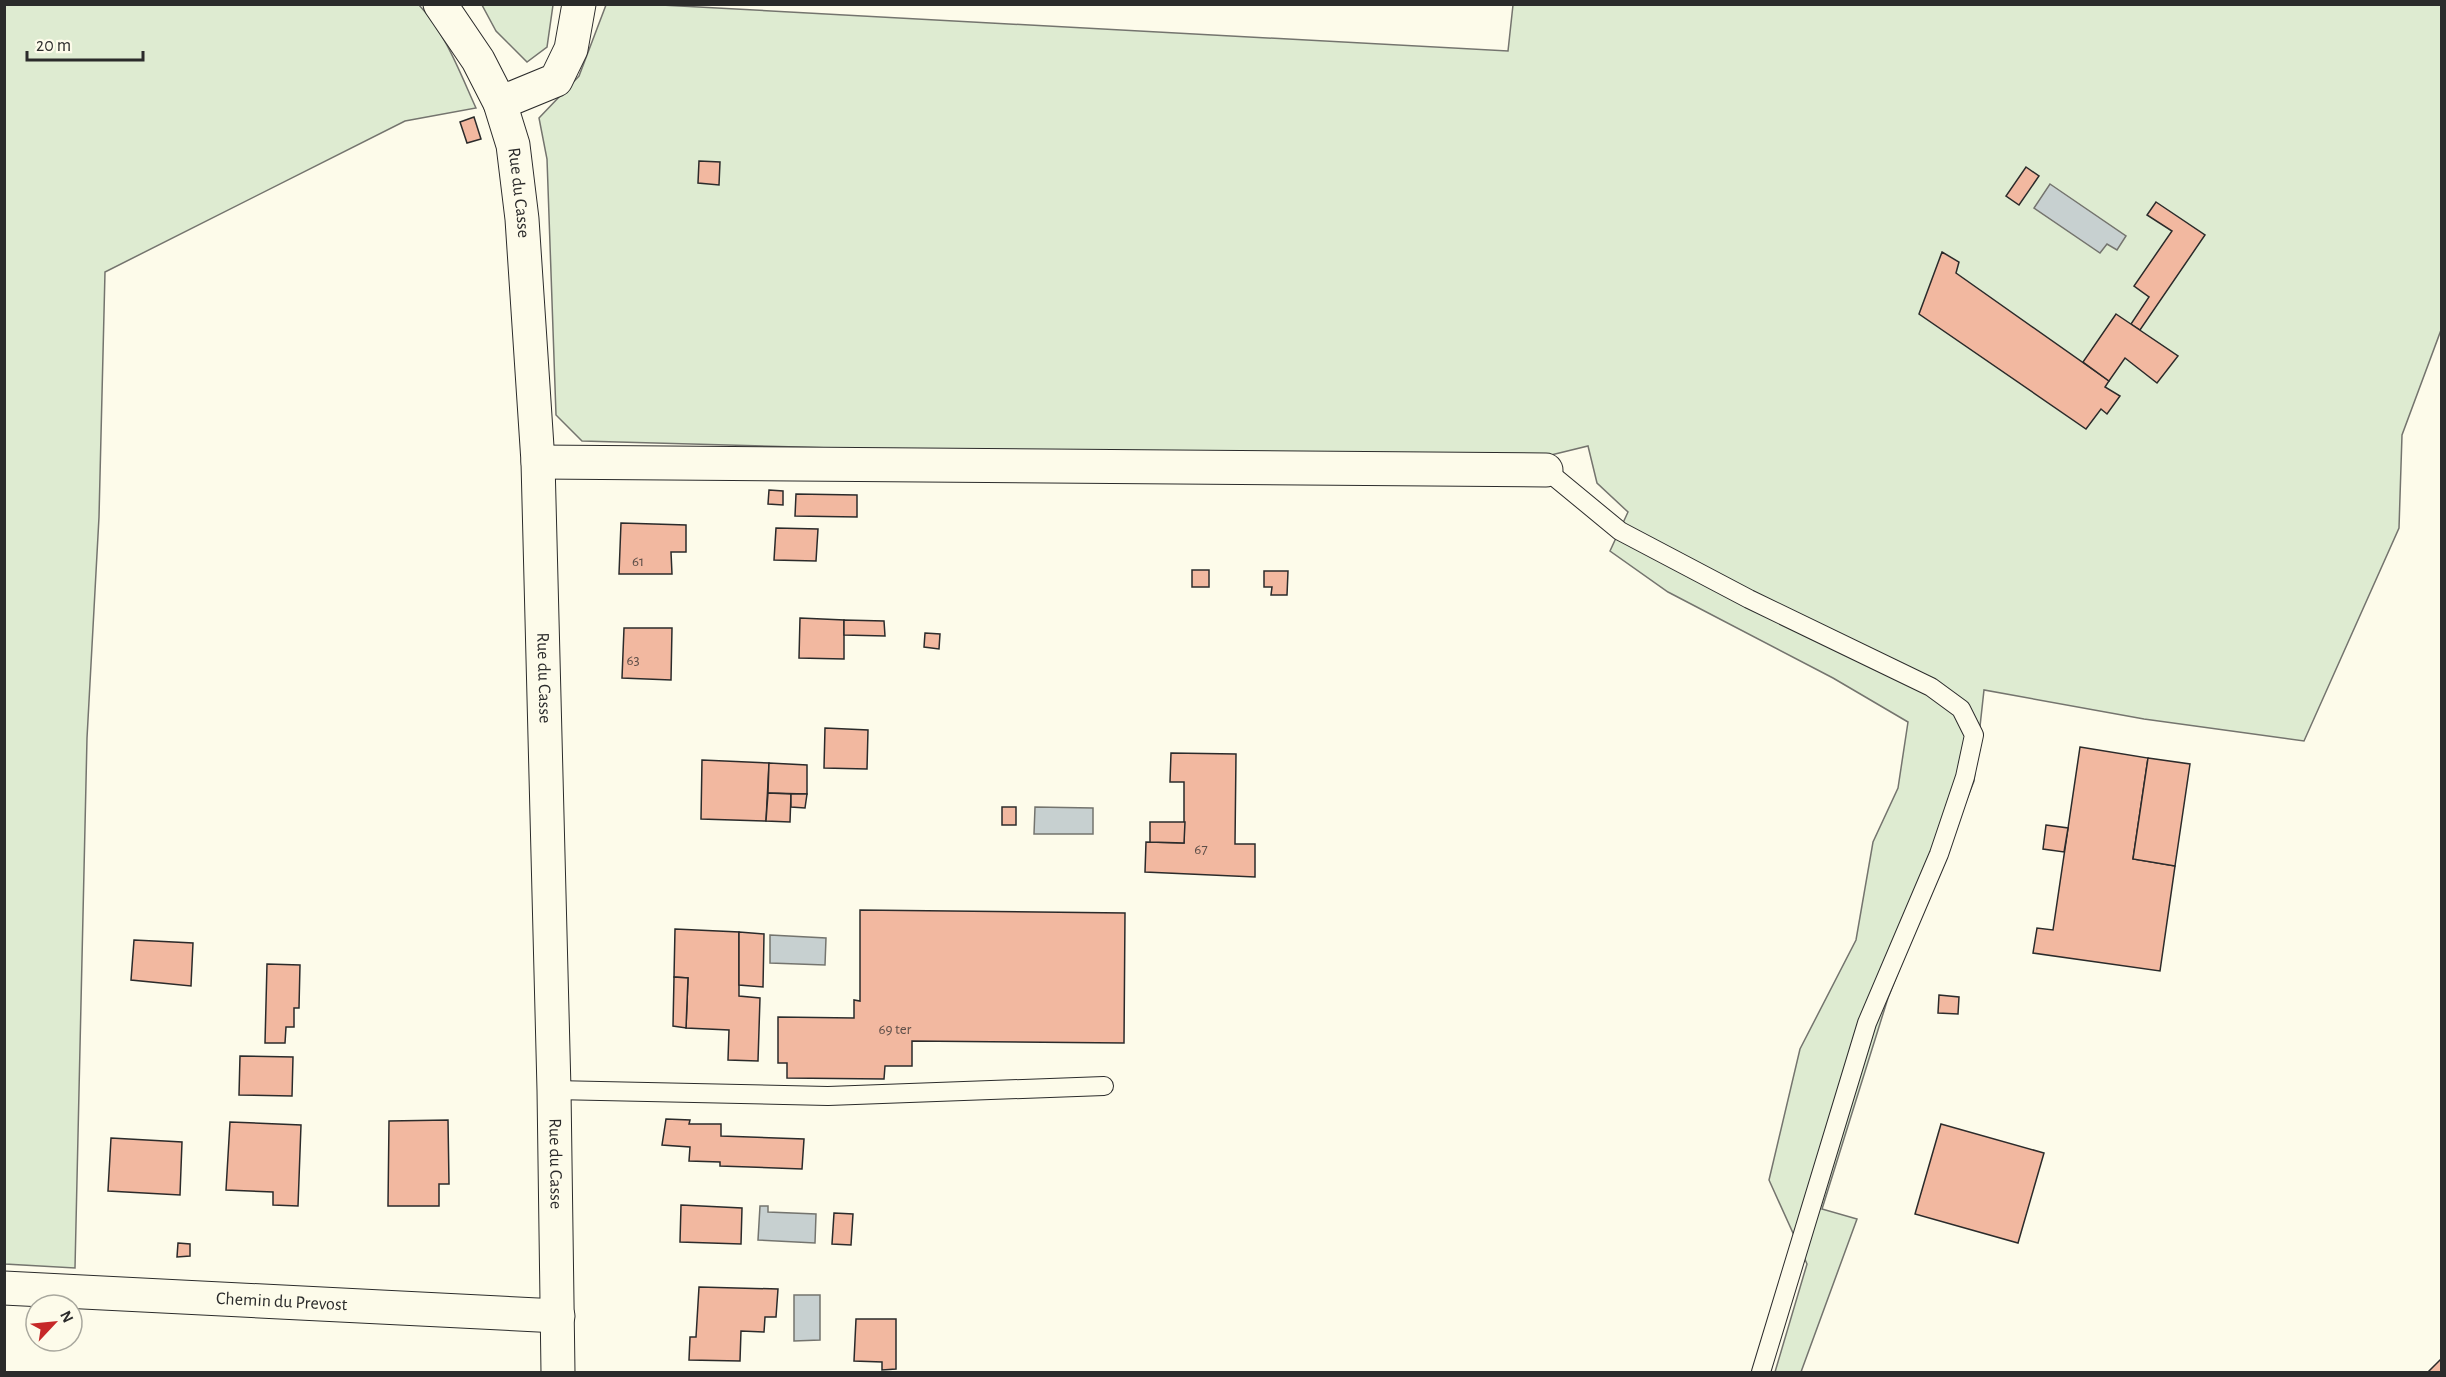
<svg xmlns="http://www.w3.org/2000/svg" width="2446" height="1377" font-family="'Alegreya Sans',sans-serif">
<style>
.green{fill:#deebd1;stroke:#74746e;stroke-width:1.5}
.water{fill:#c7d0d0;stroke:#74746e;stroke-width:1.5}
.building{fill:#f2b8a0;stroke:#2b2b2b;stroke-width:1.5}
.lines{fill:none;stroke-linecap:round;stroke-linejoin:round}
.lane-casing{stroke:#2b2b2b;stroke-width:20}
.street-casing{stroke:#2b2b2b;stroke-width:35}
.lane{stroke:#fdfbea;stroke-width:18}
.street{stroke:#fdfbea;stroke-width:33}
.fence{stroke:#2b2b2b;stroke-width:1.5;stroke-dasharray:8 3;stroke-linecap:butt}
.labels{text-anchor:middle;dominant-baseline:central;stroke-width:4.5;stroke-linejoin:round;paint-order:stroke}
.number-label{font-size:15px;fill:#5d4e48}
.street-label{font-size:18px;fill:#2b2b2b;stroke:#fdfbea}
</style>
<rect width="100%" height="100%" fill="#fdfbea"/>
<g class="green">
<path d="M4 5H419C445 32 460 73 476 108L405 121 105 272 99 517 87 738 75 1268 5 1264Z"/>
<path d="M482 5H553L547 47 527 62 496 31Z"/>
<path d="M606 5H661L1508 51 1513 5H2441V330L2402 435 2399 528 2304 741 2144 719 1984 690 1974 781 1888 998 1822 1209 1857 1219 1801 1372H1775L1807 1264 1769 1180 1800 1049 1856 940 1873 842 1898 788 1908 722 1833 678 1668 592 1610 551 1628 512 1597 483 1588 446 1547 456 1295 461 582 441 556 415 547 159 539 118 579 76Z"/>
</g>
<g class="water">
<path d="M2050 184 2126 236 2117 250 2107 244 2100 253 2034 208Z"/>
<path d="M1035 807 1093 808V834H1034Z"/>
<path d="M770 935 826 938 825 965 770 963Z"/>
<path d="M760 1206H768V1212L816 1214 815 1243 758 1240Z"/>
<path d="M794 1295H820V1340L794 1341Z"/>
</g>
<g class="building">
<path d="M474 117 481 139 467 143 460 122Z"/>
<path d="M699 161 720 162 719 185 698 183Z"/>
<path d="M2026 167 2039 176 2019 205 2006 196Z"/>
<path d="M2156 202 2205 235 2140 330 2131 324 2149 297 2134 286 2172 231 2147 215Z"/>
<path d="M1942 252 1959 262 1956 273 2109 381 2105 387 2120 396 2107 414 2101 409 2086 429 1919 314Z"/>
<path d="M2116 314 2178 356 2157 383 2125 358 2109 381 2083 362Z"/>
<path d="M769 490 783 491V505L768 504Z"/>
<path d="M796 494 857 495V517L795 516Z"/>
<path d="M621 523 686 525V552H671L672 574H619Z"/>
<path d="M776 528 818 529 816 561 774 560Z"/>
<rect x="1192" y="570" width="17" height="17"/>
<path d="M1264 571H1288L1287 595H1271L1272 587H1264Z"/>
<path d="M800 618 844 620V659L799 658Z"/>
<path d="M844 620 884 621 885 636 844 635Z"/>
<path d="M624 628H672L671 680 622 678Z"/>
<path d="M925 633 940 634 939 649 924 647Z"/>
<path d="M825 728 868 730 867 769 824 768Z"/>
<path d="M2080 747 2148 758 2133 859 2175 866 2160 971 2033 953 2037 928 2053 930Z"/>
<path d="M1171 753 1236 754 1235 844H1255V877L1145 872 1146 842 1184 843V782H1170Z"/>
<path d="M2148 758 2190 764 2175 866 2133 859Z"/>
<path d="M702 760 769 763 766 821 701 819Z"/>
<path d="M769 763 807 765V794L768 793Z"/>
<path d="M768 793 791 794 790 822 766 821Z"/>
<path d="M791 794H807L805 808 791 807Z"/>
<rect x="1002" y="807" width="14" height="18"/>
<path d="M1150 822H1185L1184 843 1150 842Z"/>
<path d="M2046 825 2068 828 2064 852 2043 849Z"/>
<path d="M860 910 1125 913 1124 1043 912 1041V1066H885L884 1079 787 1078V1063H778V1017L854 1018V1000L860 1001Z"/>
<path d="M675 929 739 932V996L760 998 758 1061 728 1060 729 1030 686 1028 688 978 674 977Z"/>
<path d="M739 932 764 934 763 987 739 985Z"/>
<path d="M134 940 193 943 191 986 131 980Z"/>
<path d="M267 964 300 965 299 1008H294V1027H286L285 1043H265Z"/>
<path d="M674 977 688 978 686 1028 673 1026Z"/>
<path d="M1939 995 1959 997 1958 1014 1938 1013Z"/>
<path d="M240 1056 293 1057 292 1096 239 1095Z"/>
<path d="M666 1119 690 1120 689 1124H721V1136L804 1139 802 1169 720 1166V1162L689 1161 690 1147 662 1145Z"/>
<path d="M448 1120 449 1184H439V1206H388L389 1121Z"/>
<path d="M230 1122 301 1125 298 1206 273 1205V1192L226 1190Z"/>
<path d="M1941 1124 2044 1153 2018 1243 1915 1214Z"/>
<path d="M111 1138 182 1142 180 1195 108 1191Z"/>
<path d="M681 1205 742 1208 741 1244 680 1242Z"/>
<path d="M834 1213 853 1214 851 1245 832 1244Z"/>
<path d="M178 1243 190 1244V1256L177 1257Z"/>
<path d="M699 1287 778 1289 776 1317H765L764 1332 741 1331 740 1361 689 1360 690 1337H696Z"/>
<path d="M856 1319H896V1369L882 1370V1362L854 1361Z"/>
<path d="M2442 1358V1372H2428Z"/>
</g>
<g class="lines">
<defs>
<g id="lane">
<path d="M1546 470 1620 531 1749 599 1931 687 1961 709 1974 735 1965 777 1939 854 1867 1023 1761 1372"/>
<path d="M554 1090 828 1096 1104 1086"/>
</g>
<g id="street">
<path id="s1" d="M440 4 478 60 500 103 513 145 522 219 538 462 554 1090 558 1372"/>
<path d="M500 103 556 80 571 49 579 4"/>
<path d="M538 462 1546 470"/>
<path id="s2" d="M4 1288 558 1316"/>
</g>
</defs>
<use href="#lane" class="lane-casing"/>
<use href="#street" class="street-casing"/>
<use href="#lane" class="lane"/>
<use href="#street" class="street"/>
<path class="fence" d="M421 1372H442"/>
</g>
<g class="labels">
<g class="number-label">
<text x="638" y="561">61</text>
<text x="633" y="660">63</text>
<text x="1201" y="849">67</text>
<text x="895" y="1029">69 ter</text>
</g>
<g class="street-label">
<text stroke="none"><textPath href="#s1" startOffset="208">Rue du Casse</textPath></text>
<text stroke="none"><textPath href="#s1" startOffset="694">Rue du Casse</textPath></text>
<text stroke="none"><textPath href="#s1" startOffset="1180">Rue du Casse</textPath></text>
<text stroke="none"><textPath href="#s2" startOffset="278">Chemin du Prevost</textPath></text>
</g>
</g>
<rect width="2446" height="1377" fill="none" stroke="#2b2b2b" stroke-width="12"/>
<g transform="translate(54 1323) rotate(64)"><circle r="28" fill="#fdfbea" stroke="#a9a89e" stroke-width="1.5"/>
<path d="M0-4.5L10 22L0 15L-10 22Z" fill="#c62828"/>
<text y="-9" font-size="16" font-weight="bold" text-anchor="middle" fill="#2b2b2b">N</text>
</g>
<path d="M27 51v9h116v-9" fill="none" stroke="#2b2b2b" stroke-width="3"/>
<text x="36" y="51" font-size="18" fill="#2b2b2b" stroke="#fdfbea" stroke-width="4.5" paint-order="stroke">20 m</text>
</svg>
